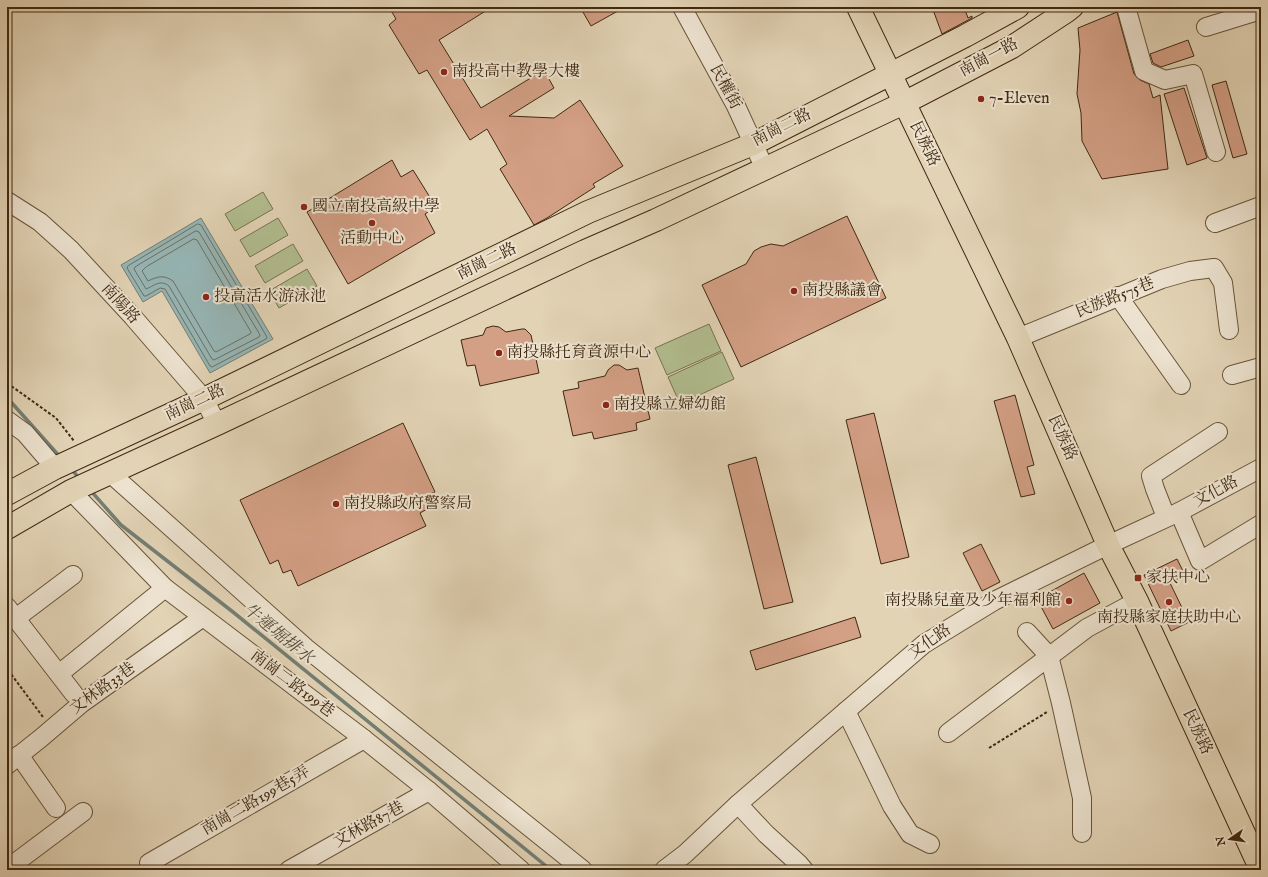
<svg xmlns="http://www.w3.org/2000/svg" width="1268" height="877" font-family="'IM FELL English','Noto Serif TC',serif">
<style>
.green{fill:#b1bd8f;stroke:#787350}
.water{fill:#96b6b6;stroke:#747e74}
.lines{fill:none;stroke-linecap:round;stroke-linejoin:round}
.shore{stroke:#6b7063;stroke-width:1}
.stream{stroke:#747e74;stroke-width:3.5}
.building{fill:#d39f85;stroke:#402910}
.minor-casing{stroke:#685439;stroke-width:20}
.major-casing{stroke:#402910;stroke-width:24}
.path{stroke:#402910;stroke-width:2;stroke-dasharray:3 2;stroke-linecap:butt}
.minor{stroke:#ece2cf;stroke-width:18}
.major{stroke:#e2d3b5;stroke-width:22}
.poi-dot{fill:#8f2418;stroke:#ece2cf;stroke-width:1.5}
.labels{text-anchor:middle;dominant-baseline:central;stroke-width:4;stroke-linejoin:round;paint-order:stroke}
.street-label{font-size:16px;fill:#402910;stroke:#ece2cf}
.poi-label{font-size:16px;fill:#402910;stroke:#ece2cf;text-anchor:start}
.water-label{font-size:17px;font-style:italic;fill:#564c3a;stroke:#ece2cf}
</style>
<rect width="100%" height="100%" fill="#e2d3b5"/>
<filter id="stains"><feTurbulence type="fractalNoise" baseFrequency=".005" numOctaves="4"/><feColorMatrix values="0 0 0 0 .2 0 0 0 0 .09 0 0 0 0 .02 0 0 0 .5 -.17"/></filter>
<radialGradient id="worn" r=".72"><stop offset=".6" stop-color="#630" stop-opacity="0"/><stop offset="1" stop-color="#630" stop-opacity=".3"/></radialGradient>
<g class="green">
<path d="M263 192 273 209 235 231 225 214Z"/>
<path d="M278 218 288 235 250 257 240 240Z"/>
<path d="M293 244 303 261 265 283 255 266Z"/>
<path d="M307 269 317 286 279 308 269 291Z"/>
<path d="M709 324 721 351 667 375 655 348Z"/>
<path d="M722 352 734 379 680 404 668 377Z"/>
</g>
<path class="water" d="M201 218 273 339 210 373 162 291 143 302 121 265Z"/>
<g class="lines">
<g class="shore">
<path d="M198 224 201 225 267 337 266 339 212 367 210 366 165 289 160 288 146 296H144L127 268 128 266Z"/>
<path d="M196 231 199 232 260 335 259 337 214 360 212 359 169 286C160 279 154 286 146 289L134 269 135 267 143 262Z"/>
<path d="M194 239 197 240 251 332 250 334 216 352 214 351 173 281C163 274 157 277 148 281L142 271 146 267Z"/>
</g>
<g class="stream">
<path d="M7 400 11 402 61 458"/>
<path d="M71 469 80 479"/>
<path d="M91 491 121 525 233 612 551 870"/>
</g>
</g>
<g class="building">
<path d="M389 7H492L439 40 481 108 544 70 554 88 509 116 554 118 580 100 623 166 593 184 595 187 547 218 534 225 500 169 507 164 487 129 470 140 427 70 419 74 389 25 396 19Z"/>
<path d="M580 7H625L591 26Z"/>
<path d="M932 7H964L968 18 972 16V18L942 34Z"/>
<path d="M1117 12 1134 74 1140 80 1149 84 1153 98 1160 95 1168 169 1102 179 1082 141 1081 113 1077 94 1080 50 1078 28Z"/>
<path d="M1188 40 1194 56 1161 67 1153 63 1150 54Z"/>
<path d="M1226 81 1247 154 1233 158 1212 85Z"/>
<path d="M1184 88 1207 158 1187 165 1164 94Z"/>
<path d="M392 160 401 177 413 170 436 207 425 214 435 233 348 284 307 212Z"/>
<path d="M847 216 886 298 741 367 702 285 746 264 754 251 761 247 771 244 783 246Z"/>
<path d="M493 326 499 327 506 332 522 329H525L531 335 539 373 480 386 475 365 467 366 461 340 483 335 486 328Z"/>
<path d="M614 365H619L627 370 638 368 650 419 636 423 637 430 594 439 592 432 573 436 563 391 579 388 578 382 605 376 608 370Z"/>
<path d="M1015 395 1034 465 1027 467 1035 494 1021 497 994 401Z"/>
<path d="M874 413 909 557 881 564 846 420Z"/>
<path d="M403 423 435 492 426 496 431 507 420 513 426 526 298 586 291 570 283 573 278 560 270 564 240 500Z"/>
<path d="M756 457 793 602 764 609 728 465Z"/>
<path d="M981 544 1000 582 982 591 963 553Z"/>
<path d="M1177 559 1185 575 1170 583 1189 622 1171 631 1144 575Z"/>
<path d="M1084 573 1100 603 1053 629 1037 599Z"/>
<path d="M855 617 861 637 756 670 750 651Z"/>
</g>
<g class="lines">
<defs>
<g id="minor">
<path d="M682 7 736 106 765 169"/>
<path d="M1126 7 1144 71 1165 80 1193 74 1216 152"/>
<path d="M1206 27 1261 10"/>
<path d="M7 201 40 222 71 250 133 317 204 399 217 424"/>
<path d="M1215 223 1261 206"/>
<path d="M1118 296 1181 385"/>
<path d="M1018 338 1162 279 1190 271 1214 268 1223 283 1229 330"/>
<path d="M1232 375 1261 367"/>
<path d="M7 420 25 433 55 468"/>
<path d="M110 473 306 648 583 870"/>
<path d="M71 491 165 588 364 739 429 791 521 870"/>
<path d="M1179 512 1200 561 1261 524"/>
<path d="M1166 517 1155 489 1151 476 1218 432"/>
<path d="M7 607 74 694"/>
<path d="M16 618 73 575"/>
<path d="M1027 632 1049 656 1061 703 1082 798V833"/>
<path d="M59 674 165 588"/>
<path d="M846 711 892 806 910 834 930 844"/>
<path d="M948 733 1087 628 1137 601"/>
<path d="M19 755 56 808"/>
<path d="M7 765 41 738 82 703 203 617"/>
<path d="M738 804 766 834 799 864 804 870"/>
<path d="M149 863 364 739"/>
<path d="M7 869 83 812"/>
<path d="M289 870 429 791"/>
<path d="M664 870 685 854 738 804 924 644 994 601 1108 545 1179 512 1261 468"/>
</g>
<g id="major">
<path d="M858 7 1018 338 1108 545 1137 601 1261 870"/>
<path d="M7 494 55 468 204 399 588 212 753 144 965 36 1018 7"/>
<path d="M7 528 71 491 217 424 585 251 656 220 904 103 1012 47 1067 11 1072 7"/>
</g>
</defs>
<use href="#minor" class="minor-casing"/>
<use href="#major" class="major-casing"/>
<g class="path">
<path d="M7 384 14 388 56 418 74 441"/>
<path d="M7 676 11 674 43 717"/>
<path d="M989 748 1047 712"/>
<path d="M489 870 494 865"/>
</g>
<use href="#minor" class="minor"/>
<use href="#major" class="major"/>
</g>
<g class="poi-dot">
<circle cx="444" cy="72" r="4"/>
<circle cx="981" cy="99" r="4"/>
<circle cx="304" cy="207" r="4"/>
<circle cx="372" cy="223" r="4"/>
<circle cx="794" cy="291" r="4"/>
<circle cx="206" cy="297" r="4"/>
<circle cx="499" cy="353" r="4"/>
<circle cx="606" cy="405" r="4"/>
<circle cx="336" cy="504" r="4"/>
<rect x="1134" y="574" width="8" height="8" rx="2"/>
<circle cx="1069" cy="601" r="4"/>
<circle cx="1169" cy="602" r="4"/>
</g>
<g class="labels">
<g class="street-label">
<text transform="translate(989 58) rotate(-28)">南崗一路</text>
<text transform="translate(725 87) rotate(62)">民權街</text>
<text transform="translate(782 128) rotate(-27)">南崗二路</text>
<text transform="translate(924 144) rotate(64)">民族路</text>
<text transform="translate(487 262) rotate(-26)">南崗二路</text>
<text transform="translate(1115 298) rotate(-22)">民族路575巷</text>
<text transform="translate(120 304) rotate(48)">南陽路</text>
<text transform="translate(195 403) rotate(-25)">南崗二路</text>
<text transform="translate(1062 438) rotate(66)">民族路</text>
<text transform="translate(1216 492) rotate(-28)">文化路</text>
<text transform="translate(930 642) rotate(-35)">文化路</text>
<text transform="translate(292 684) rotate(37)">南崗二路199巷</text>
<text transform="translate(103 689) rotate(-36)">文林路33巷</text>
<text transform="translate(1197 732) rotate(65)">民族路</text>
<text transform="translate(256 801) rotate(-30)">南崗二路199巷5弄</text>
<text transform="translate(369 825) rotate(-29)">文林路87巷</text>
</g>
<g class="poi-label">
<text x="452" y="72">南投高中教學大樓</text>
<text x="989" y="99">7-Eleven</text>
<text x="312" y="207">國立南投高級中學</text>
<text x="372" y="239" text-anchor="middle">活動中心</text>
<text x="802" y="291">南投縣議會</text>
<text x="214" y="297">投高活水游泳池</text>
<text x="507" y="353">南投縣托育資源中心</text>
<text x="614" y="405">南投縣立婦幼館</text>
<text x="344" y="504">南投縣政府警察局</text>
<text x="1146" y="578">家扶中心</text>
<text x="1061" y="601" text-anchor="end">南投縣兒童及少年福利館</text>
<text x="1169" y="618" text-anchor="middle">南投縣家庭扶助中心</text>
</g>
<g class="water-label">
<text transform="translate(278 634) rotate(39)">牛運堀排水</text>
</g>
</g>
<rect width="1268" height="877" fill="none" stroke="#e2d3b5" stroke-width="24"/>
<rect x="8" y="8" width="1252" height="861" fill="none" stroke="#402910" stroke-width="2"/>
<rect x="12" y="12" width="1244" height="853" fill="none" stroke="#402910"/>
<g transform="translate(1230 839) rotate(257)" stroke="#ece2cf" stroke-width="3" paint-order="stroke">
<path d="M0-3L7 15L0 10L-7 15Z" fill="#402910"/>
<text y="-6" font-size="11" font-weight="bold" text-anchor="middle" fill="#402910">N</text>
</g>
<rect width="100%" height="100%" filter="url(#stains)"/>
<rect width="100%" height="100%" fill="url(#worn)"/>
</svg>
